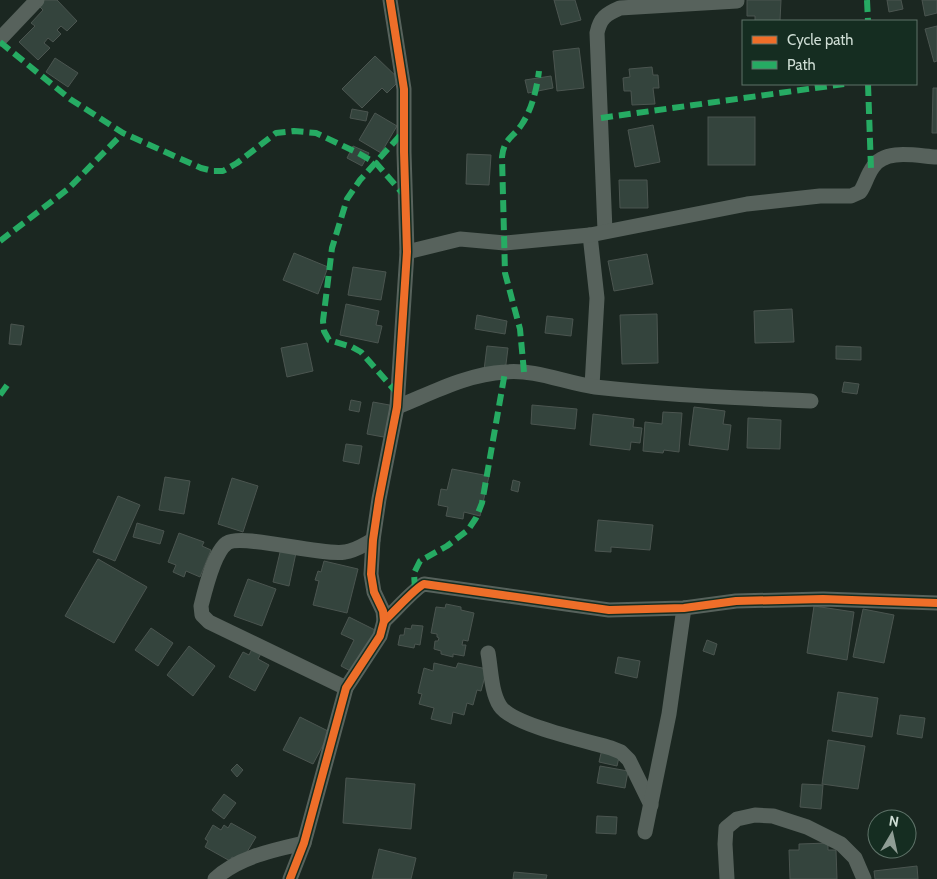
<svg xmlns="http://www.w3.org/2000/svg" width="937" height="879" font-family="Cabin,sans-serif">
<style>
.building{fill:#34443d;stroke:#4b5550}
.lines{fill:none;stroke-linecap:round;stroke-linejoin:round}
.minor{stroke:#57625c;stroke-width:15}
.quiet{stroke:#26ab63;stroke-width:6;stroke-dasharray:12 6;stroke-linecap:butt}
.cycleway-casing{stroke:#152d21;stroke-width:11}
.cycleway{stroke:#ee6e29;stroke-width:8}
</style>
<rect width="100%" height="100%" fill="#1b2721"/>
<g class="building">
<path d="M42 0H57L77 21 67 31 61 26 57 30 61 34 53 42 48 38 44 43 50 48 38 60 19 42 35 26 31 23 43 10 38 5Z"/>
<path d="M554 0H575L581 20 561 25Z"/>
<path d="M747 0H781L780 21H755V16H747Z"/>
<path d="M887 0H901L903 9 889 12Z"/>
<path d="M922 0H937V13L925 16Z"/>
<path d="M937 26V61L934 62 925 29Z"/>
<path d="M579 48 584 88 557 91 553 51Z"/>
<path d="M375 56 400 80 387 93 382 88 362 108 342 89Z"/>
<path d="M55 58 78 73 68 87 46 72Z"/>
<path d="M652 67 653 75H658L659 88H653L655 104 632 105 631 91H624L623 78 630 77 629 69Z"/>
<path d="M551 76 553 88 528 93 525 80Z"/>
<path d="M933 88H937V133H932Z"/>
<path d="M352 109 368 112 366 121 350 118Z"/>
<path d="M375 113 397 126 381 153 359 140Z"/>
<rect x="708" y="117" width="47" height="48"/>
<path d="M653 125 660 162 635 167 628 130Z"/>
<path d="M353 146 369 153 362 166 347 158Z"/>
<path d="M467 154 491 155 489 185 466 184Z"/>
<path d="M619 180H647L648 208H620Z"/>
<path d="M294 253 328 267 318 294 283 280Z"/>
<path d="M647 254 653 284 614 291 608 261Z"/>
<path d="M353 267 386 272 381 300 348 295Z"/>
<path d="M346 304 379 311 376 325 382 326 378 343 340 335Z"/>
<path d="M792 309 794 342 755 343 754 311Z"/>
<path d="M657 314 658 363 622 364 620 315Z"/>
<path d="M477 315 507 321 505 334 475 329Z"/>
<path d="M547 316 573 319 571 336 545 333Z"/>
<path d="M11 324 24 326 21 345 9 344Z"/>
<path d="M307 343 313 371 287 377 281 348Z"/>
<path d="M487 346 508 348 505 372 484 370Z"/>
<path d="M836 346 861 347V360L836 359Z"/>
<path d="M844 382 859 384 857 394 842 392Z"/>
<path d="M351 400 361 402 359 412 349 410Z"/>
<path d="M373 402 395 406 389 438 367 434Z"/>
<path d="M532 405 577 409 575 429 531 424Z"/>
<path d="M694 407 725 411 723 424 731 425 728 450 689 445Z"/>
<path d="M663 412 682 413 679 452 664 450 663 453 643 451 645 422 662 424Z"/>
<path d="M593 414 634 419 633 427 642 428 640 443 631 442 630 450 590 445Z"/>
<path d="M748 418 781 420 780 449 747 448Z"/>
<path d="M346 444 362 446 359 464 343 461Z"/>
<path d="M452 469 489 476 480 516 464 512 463 519 446 516 448 507 438 505 441 489 447 490Z"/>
<path d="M165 477 190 481 184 514 159 510Z"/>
<path d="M232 478 258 486 243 532 218 524Z"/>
<path d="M513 480 520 482 518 492 511 490Z"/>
<path d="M118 496 140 505 115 561 93 552Z"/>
<path d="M598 520 653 525 650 550 611 547V552L595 551Z"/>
<path d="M137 523 164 531 160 544 133 537Z"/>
<path d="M179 533 204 542 202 546 211 550 200 577 186 571 184 577 173 572 176 565 168 562Z"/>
<path d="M282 544 297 548 289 586 273 582Z"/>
<path d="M98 559 147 587 114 643 65 616Z"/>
<path d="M324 561 358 569 347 613 313 605 319 581 315 580 318 571 321 572Z"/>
<path d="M248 579 276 589 262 626 234 616Z"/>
<path d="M446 604 461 607V610L474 613 468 641 463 640 462 645H466L464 656 453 654V657L441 654V651L434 649 435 641H438L439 638 437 637V634L431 633 436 607 445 608Z"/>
<path d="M814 606 854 612 847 660 807 653Z"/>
<path d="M863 609 894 615 884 663 853 657Z"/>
<path d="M349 617 377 631 356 674 341 666 354 640 341 634Z"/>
<path d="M412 625 423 626 420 645 415 644 414 648 398 645 400 635H404L405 628 411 629Z"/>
<path d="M151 628 173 643 158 666 135 650Z"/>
<path d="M707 640 717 644 714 655 703 651Z"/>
<path d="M254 645 263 650 258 659 269 665 255 691 229 677 243 652 249 655Z"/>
<path d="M189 646 215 666 193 696 167 675Z"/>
<path d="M618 657 640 661 637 678 615 673Z"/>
<path d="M434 663 456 668 458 663 487 669 481 691 477 690 473 705 467 703 464 715 453 712 451 724 431 719 434 708 419 704 422 694 418 693 424 668 433 671Z"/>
<path d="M838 692 878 698 872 737 832 731Z"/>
<path d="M900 715 925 718 922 738 897 734Z"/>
<path d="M300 717 330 732 313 764 283 750Z"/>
<path d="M828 740 865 746 858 789 822 784Z"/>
<path d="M602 749 620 753 617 766 599 762Z"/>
<path d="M237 764 243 770 237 777 231 770Z"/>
<path d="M600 766 628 771 625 788 597 783Z"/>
<path d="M346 778 415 784 411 829 343 823Z"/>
<path d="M802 784 823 785 821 809 800 807Z"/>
<path d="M224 794 236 803 224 819 212 810Z"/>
<path d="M597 816 617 817 616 834 596 833Z"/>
<path d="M231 823 256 837 241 862 232 857 230 861 205 847 208 841 205 839 213 825 221 830 224 825 228 828Z"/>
<path d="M828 843V850H836L837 879H790L789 850H799V844Z"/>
<path d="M379 849 416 858 411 879H372Z"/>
<path d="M917 866 918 879H875L874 871Z"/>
<path d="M514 872 547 875 546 879H513Z"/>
</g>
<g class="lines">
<g class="minor">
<path d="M0 39 37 0"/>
<path d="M605 231 597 33C600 18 606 14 620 8L737 1"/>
<path d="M590 235 597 298 592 386"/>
<path d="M407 252 460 239 505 243 590 235 747 204 820 196H851L860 192C865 185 867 175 873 167 885 148 917 156 937 157"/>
<path d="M397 407C432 393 467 374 505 372 536 369 565 383 595 387 667 395 739 398 811 401"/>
<path d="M384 621C393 613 416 587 424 584L609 610 684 608 736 601 823 599 937 603"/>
<path d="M488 653C491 669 491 692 500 706 512 725 587 741 611 748L621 752 629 760 651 805"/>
<path d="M346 688 209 622 202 615 201 606C205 590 214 552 227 543 243 533 319 556 345 552 355 551 365 544 373 540"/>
<path d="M645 832 669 714 684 608"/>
<path d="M215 879C238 857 274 850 304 843"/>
<path d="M290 879 304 843 346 688 380 636 384 621 383 611 374 592 371 574 373 540 379 499 397 407 407 252 404 152V89L390 0"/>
<path d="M727 879 725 844 726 828 737 819 755 815 773 816 807 827 841 844 855 858 864 879"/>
</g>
<g class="quiet">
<path d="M867 0 868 21"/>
<path d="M0 42 70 99 123 133 201 168 213 171H223L237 163 276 133 294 131 316 133 356 152 376 163 404 195"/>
<path d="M868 84 871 169"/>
<path d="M601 118 844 84"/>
<path d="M0 241 68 189 123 133"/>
<path d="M524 372 520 329 505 273 502 157C504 138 513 138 522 124 532 109 537 88 539 71"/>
<path d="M398 394 361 352 352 347 329 340 324 331 323 321 332 248 347 199 360 180 404 131"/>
<path d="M0 395 8 384"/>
<path d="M415 589 414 573 420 561 447 546 468 530 476 518 482 503 505 372"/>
</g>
<defs>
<g id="cycleway">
<path d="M384 621C393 613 416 587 424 584L609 610 684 608 736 601 823 599 937 603"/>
<path d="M290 879 304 843 346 688 380 636 384 621 383 611 374 592 371 574 373 540 379 499 397 407 407 252 404 152V89L390 0"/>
</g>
</defs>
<use href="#cycleway" class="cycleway-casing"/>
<use href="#cycleway" class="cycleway"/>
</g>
<rect x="742" y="20" width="175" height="65" fill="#152d21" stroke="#5f7369"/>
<rect x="752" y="36" width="25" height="8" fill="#ee6e29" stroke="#5f7369"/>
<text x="787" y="45" font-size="15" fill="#ceddd4">Cycle path</text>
<rect x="752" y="61" width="25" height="8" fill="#26ab63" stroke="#5f7369"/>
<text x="787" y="70" font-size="15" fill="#ceddd4">Path</text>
<g transform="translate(892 834) rotate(9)"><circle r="24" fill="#152d21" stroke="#5f7369"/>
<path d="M0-4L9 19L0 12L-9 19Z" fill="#8f9d95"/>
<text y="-8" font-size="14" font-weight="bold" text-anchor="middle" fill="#ceddd4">N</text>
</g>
</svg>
